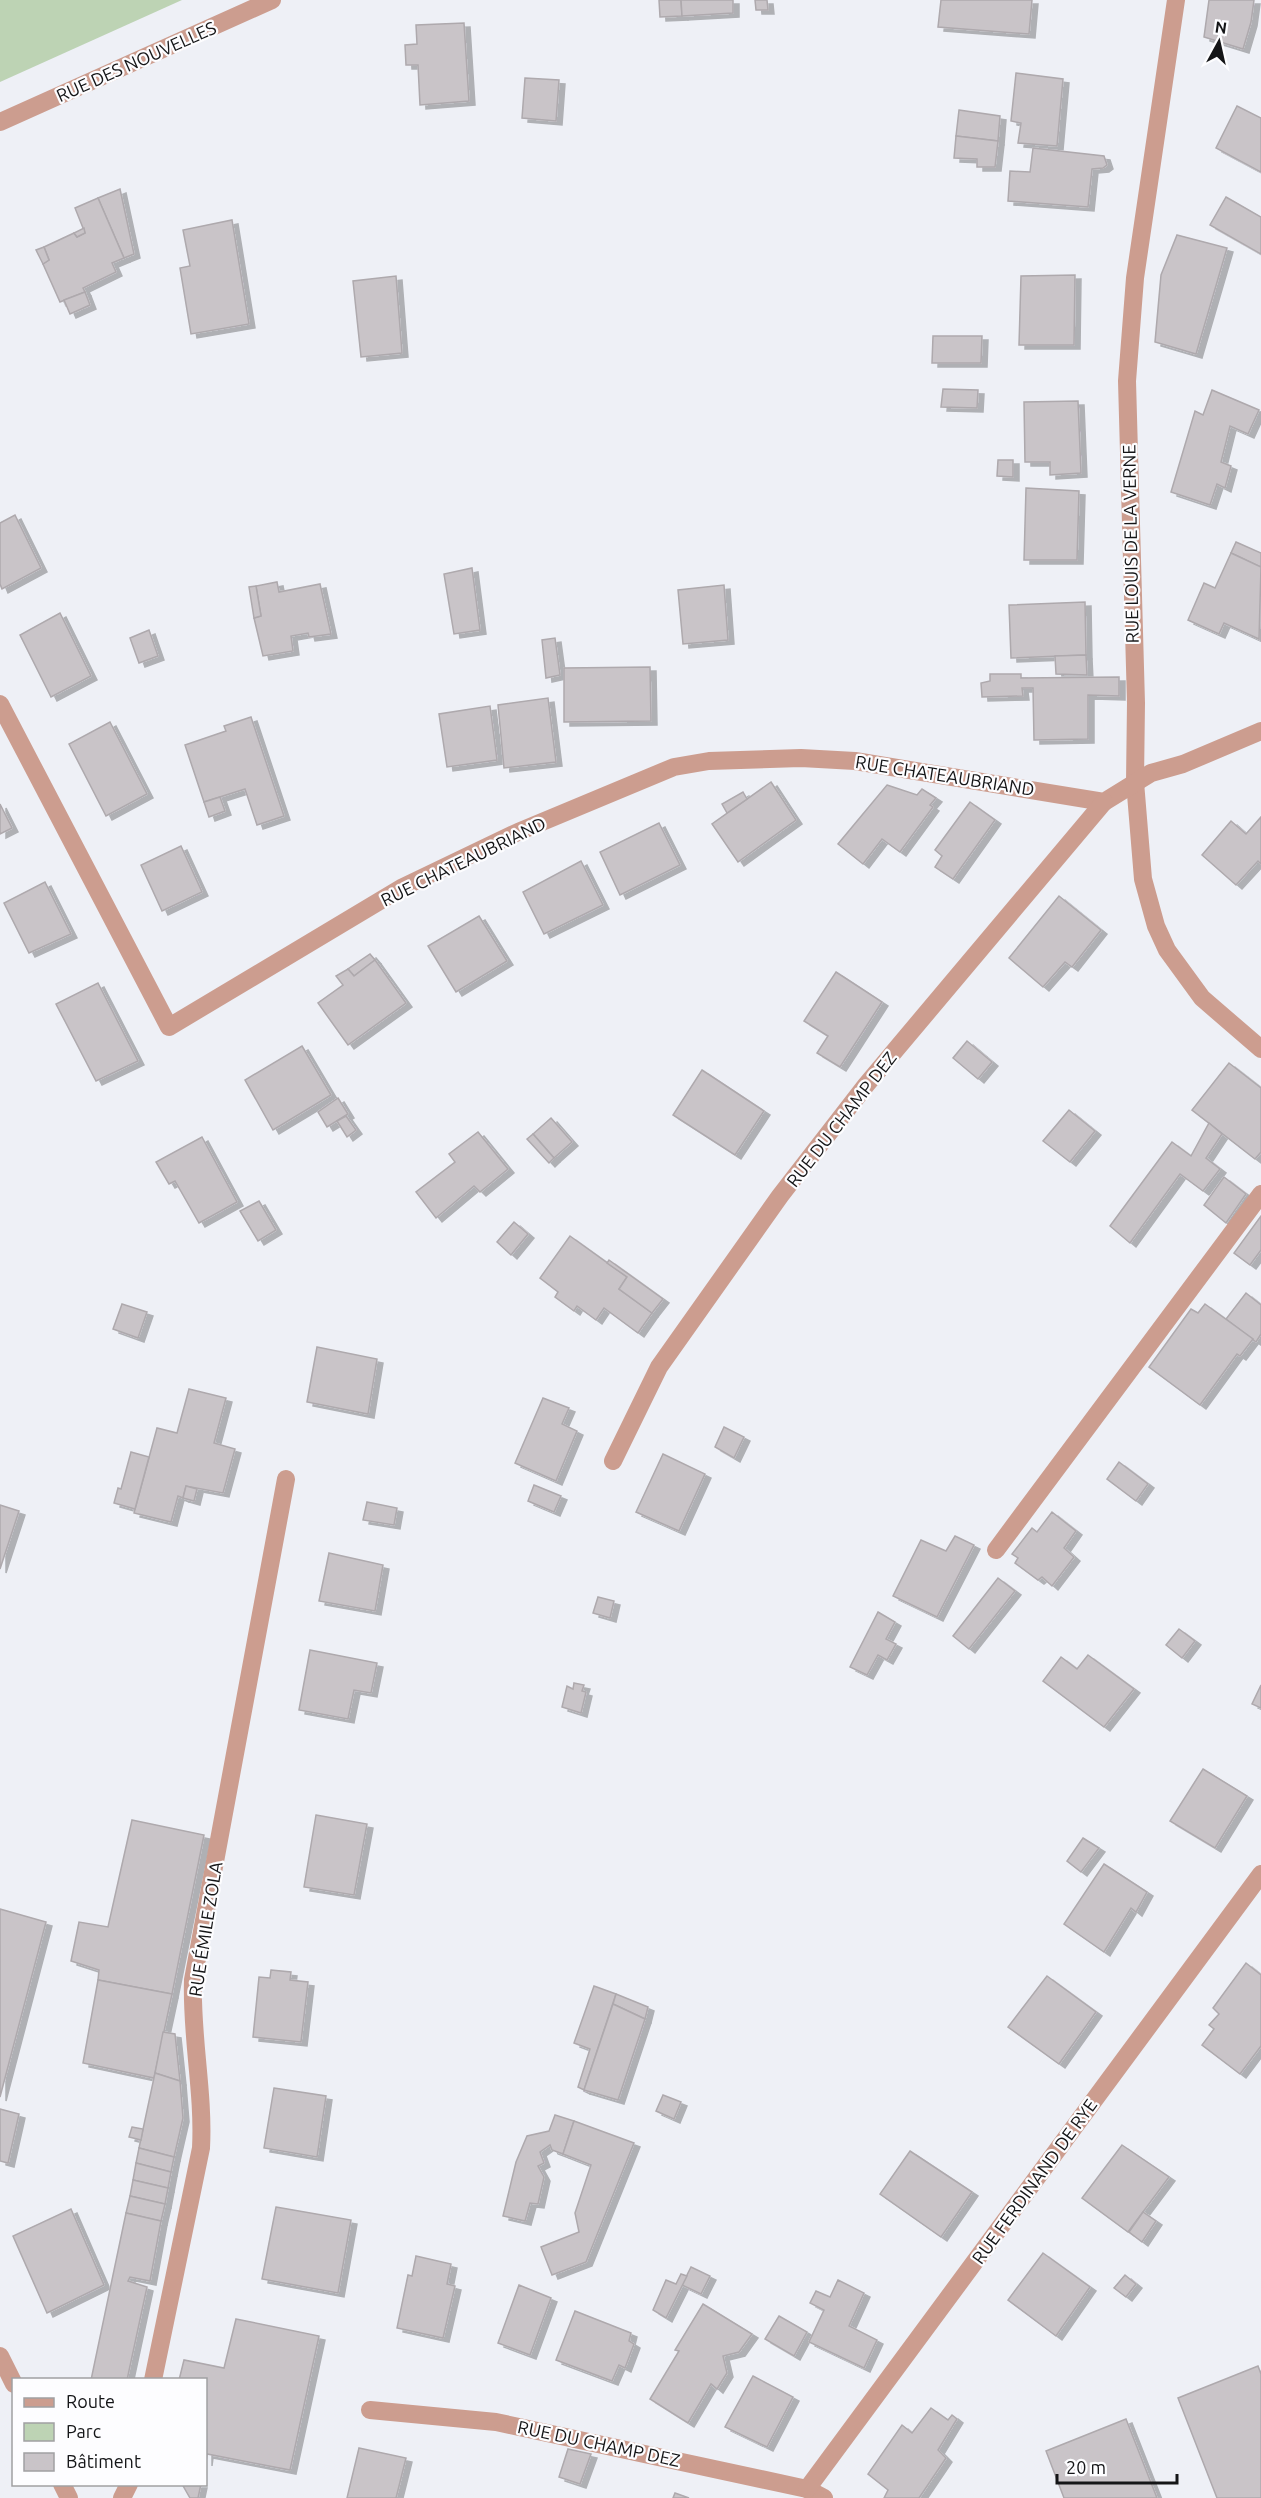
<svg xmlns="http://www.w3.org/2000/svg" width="1261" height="2498" font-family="Ubuntu,sans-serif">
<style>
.green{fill:#bdd3b4}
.building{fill:#c9c4c8;stroke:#aea9ad;stroke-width:1.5;filter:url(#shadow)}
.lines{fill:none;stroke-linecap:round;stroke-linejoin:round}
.minor{stroke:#cc9d8f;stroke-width:18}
.labels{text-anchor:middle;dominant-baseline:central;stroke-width:4.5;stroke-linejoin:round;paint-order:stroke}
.street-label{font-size:18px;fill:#141517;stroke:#fdfdff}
</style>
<defs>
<filter id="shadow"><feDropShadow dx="6" dy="4" stdDeviation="0" flood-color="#0004"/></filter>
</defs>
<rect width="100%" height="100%" fill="#eef0f6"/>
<path class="green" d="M0 0H182L0 82Z"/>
<g class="building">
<path d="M659 0H681L682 16 660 17Z"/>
<path d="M681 0H733V13L682 16Z"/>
<path d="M755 0H767L768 10H756Z"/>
<path d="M941 0H1032L1029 34 938 27Z"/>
<path d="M1209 0H1254L1251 22 1243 49 1204 37Z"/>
<path d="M464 23 469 101 420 105 418 65H406L405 45 417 44 416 25Z"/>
<path d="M1016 73 1063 79 1057 146 1018 143 1021 123 1011 121Z"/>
<path d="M525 78 559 80 556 121 522 118Z"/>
<path d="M1237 106 1261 118V172L1216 148Z"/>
<path d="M959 110 1000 116 998 141 956 136Z"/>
<path d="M956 136 998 141 995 167H977V159L954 158Z"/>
<path d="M1033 148 1104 156 1107 165 1103 168 1092 169 1088 207 1008 201 1010 171 1030 172Z"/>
<path d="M120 189 134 254 124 258 98 198Z"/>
<path d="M1226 197 1261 217V254L1210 225Z"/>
<path d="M98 198 124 258 112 263 116 272 83 288 85 292 60 302 43 264 49 260 44 247 74 233 77 237 85 233 75 208Z"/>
<path d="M232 220 249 324 191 334 180 268 190 266 183 230Z"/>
<path d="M84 228 85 233 77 237 74 233Z"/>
<path d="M1177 235 1227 248 1196 354 1155 342 1161 275Z"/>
<path d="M44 247 49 260 43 264 36 250Z"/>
<path d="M1075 275 1074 345H1019L1021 276Z"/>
<path d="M396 276 402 353 361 357 353 281Z"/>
<path d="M85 292 90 305 70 314 64 300Z"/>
<path d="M933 336H982L981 363H932Z"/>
<path d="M943 389 978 390 977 408 941 407Z"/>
<path d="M1212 390 1259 410 1248 434 1230 426 1221 462 1231 466 1225 488 1217 484 1210 505 1171 492 1195 411 1203 415Z"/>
<path d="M1078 401 1081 473 1050 475V462H1025L1024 402Z"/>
<path d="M998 460H1013V477L997 476Z"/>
<path d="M1026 488 1079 491 1077 560H1024Z"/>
<path d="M15 515 41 568 2 589 0 584V523Z"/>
<path d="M1236 542 1261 553V567L1231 553Z"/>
<path d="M1231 553 1261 567 1259 639 1224 623 1219 634 1188 620 1204 583 1215 588Z"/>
<path d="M472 568 480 630 454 634 444 574Z"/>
<path d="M277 582 279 592 320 584 331 634 309 637 308 633 291 636 293 651 263 656 254 618 261 616 256 586Z"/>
<path d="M724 585 728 640 683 644 678 590Z"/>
<path d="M256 586 261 616 254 618 249 587Z"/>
<path d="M1085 602 1086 655 1011 658 1009 605Z"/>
<path d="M60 613 91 676 51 697 20 635Z"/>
<path d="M149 630 158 656 139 663 130 638Z"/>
<path d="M555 638 560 675 546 678 542 640Z"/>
<path d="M1086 655 1087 675 1056 674 1055 656Z"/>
<path d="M650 667 651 721 564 722V668Z"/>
<path d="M990 674H1021V678L1119 677V696L1088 695V739L1034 740 1033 688H1022L1023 696 982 697 981 683 990 681Z"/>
<path d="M548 698 556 762 504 768 498 705Z"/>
<path d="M490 706 497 760 447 767 439 714Z"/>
<path d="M251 717 284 816 257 825 245 789 204 802 185 745 226 731 224 726Z"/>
<path d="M110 722 147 794 106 816 69 744Z"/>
<path d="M771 782 796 820 738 862 712 824Z"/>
<path d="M887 785 917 795 922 789 936 798 930 805 933 807 900 852 882 839 863 864 838 844Z"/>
<path d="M743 792 747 799 727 813 722 804Z"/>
<path d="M220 797 225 811 209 817 204 802Z"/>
<path d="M970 802 995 820 953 879 935 867 942 856 935 850Z"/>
<path d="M0 804 12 828 0 834Z"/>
<path d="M1261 817V864L1258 861 1236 885 1202 855 1231 821 1246 834Z"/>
<path d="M659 823 680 865 620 895 600 852Z"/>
<path d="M181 846 202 892 162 911 141 865Z"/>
<path d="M581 861 603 905 544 934 523 892Z"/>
<path d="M45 882 71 934 29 953 4 903Z"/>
<path d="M1059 896 1101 930 1072 967 1065 962 1043 987 1009 958Z"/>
<path d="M479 916 507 961 456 992 428 946Z"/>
<path d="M370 954 375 960 354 976 348 969Z"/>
<path d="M375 960 406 1003 348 1045 318 1003 343 985 336 976 348 969 354 976Z"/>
<path d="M836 972 882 1002 840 1067 817 1053 828 1036 804 1021Z"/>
<path d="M98 983 138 1061 96 1081 56 1004Z"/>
<path d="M967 1041 992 1062 978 1079 953 1058Z"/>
<path d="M302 1046 331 1095 273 1130 245 1080Z"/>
<path d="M1229 1063 1261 1088V1152L1255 1159 1192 1110Z"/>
<path d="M702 1070 764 1111 735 1155 673 1115Z"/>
<path d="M338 1098 348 1114 327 1127 318 1112Z"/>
<path d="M1069 1110 1095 1131 1070 1162 1043 1141Z"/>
<path d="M346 1116 356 1130 347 1137 337 1121Z"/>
<path d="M551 1118 572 1142 554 1158 533 1134Z"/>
<path d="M1209 1123 1222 1134 1206 1158 1220 1169 1203 1191 1180 1174 1130 1243 1110 1226 1172 1142 1191 1156Z"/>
<path d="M478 1132 508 1169 480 1192 474 1186 436 1218 416 1192 455 1162 449 1154Z"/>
<path d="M533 1134 554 1158 549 1163 527 1139Z"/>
<path d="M202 1137 237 1202 199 1223 175 1181 169 1184 156 1162Z"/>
<path d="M1224 1177 1246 1194 1226 1223 1204 1205Z"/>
<path d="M259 1201 276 1230 258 1241 240 1211Z"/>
<path d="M1261 1216V1250L1250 1265 1234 1253Z"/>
<path d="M514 1222 528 1234 511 1255 497 1242Z"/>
<path d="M570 1236 627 1277 619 1289 652 1313 638 1333 604 1308 596 1320 577 1306 574 1311 555 1297 558 1292 540 1278Z"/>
<path d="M609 1260 663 1299 652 1313 619 1289 627 1277 607 1263Z"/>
<path d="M1246 1293 1261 1305V1334L1256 1342 1226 1319Z"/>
<path d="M122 1304 147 1312 138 1338 113 1329Z"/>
<path d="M1205 1304 1253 1339 1240 1356 1237 1354 1200 1405 1149 1367 1191 1309 1198 1313Z"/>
<path d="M317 1347 377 1359 368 1414 307 1402Z"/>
<path d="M189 1389 226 1398 214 1443 235 1449 223 1493 186 1486 183 1498 178 1496 171 1522 134 1513 157 1428 177 1433Z"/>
<path d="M543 1398 569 1408 562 1424 577 1431 556 1481 515 1463Z"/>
<path d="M724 1427 744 1437 734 1458 715 1447Z"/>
<path d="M131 1452 149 1457 135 1509 114 1503 118 1488 121 1489Z"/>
<path d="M663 1454 705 1474 679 1531 636 1512Z"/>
<path d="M1119 1462 1148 1484 1136 1501 1107 1479Z"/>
<path d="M534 1485 561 1496 554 1512 528 1501Z"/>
<path d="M186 1486 197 1489 194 1501 183 1498Z"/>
<path d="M367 1502 397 1508 394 1525 363 1520Z"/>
<path d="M0 1505 19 1511 0 1569Z"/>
<path d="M1052 1512 1076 1531 1064 1548 1074 1557 1052 1586 1042 1577 1038 1580 1015 1563 1018 1558 1012 1554 1032 1528 1037 1532Z"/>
<path d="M955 1536 974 1545 937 1617 893 1596 921 1540 946 1551Z"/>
<path d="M329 1553 383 1565 375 1611 319 1601Z"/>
<path d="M998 1578 1015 1591 969 1649 953 1636Z"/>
<path d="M598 1597 614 1601 610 1618 593 1613Z"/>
<path d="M878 1612 895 1622 886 1639 896 1644 887 1660 878 1655 867 1675 850 1667Z"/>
<path d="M1179 1629 1195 1641 1182 1658 1166 1645Z"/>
<path d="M310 1650 377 1663 371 1693 354 1690 348 1719 299 1710Z"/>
<path d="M1088 1655 1134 1689 1104 1727 1043 1681 1061 1657 1077 1669Z"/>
<path d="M574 1683 584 1685 582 1691 586 1692 581 1713 562 1707 567 1686 573 1689Z"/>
<path d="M1261 1685V1708L1252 1704Z"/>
<path d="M1203 1769 1247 1796 1215 1848 1170 1821Z"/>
<path d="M316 1815 367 1824 354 1895 304 1887Z"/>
<path d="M132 1820 204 1835 172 1994 98 1980 99 1970 71 1961 79 1922 108 1927Z"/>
<path d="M1083 1838 1099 1848 1081 1872 1067 1861Z"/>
<path d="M1104 1864 1147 1892 1136 1912 1131 1908 1104 1952 1064 1924Z"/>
<path d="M0 1909 46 1922 0 2097Z"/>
<path d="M1246 1963 1261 1975V2046L1240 2074 1202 2045 1214 2029 1209 2025 1219 2014 1213 2008Z"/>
<path d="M271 1970 291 1972 290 1980 308 1982 301 2042 253 2037 259 1977 270 1978Z"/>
<path d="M1047 1976 1096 2012 1059 2064 1008 2027Z"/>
<path d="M98 1980 172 1994 154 2078 83 2063Z"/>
<path d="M594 1986 616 1994 584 2090 578 2087 590 2049 574 2043Z"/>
<path d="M616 1994 648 2007 645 2019 613 2004Z"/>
<path d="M613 2004 645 2019 618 2100 584 2090Z"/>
<path d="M163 2032 175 2034 180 2081 155 2073Z"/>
<path d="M155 2073 180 2081 183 2118 174 2157 139 2148Z"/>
<path d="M274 2088 326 2096 317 2157 264 2148Z"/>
<path d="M663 2095 681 2102 674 2119 656 2111Z"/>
<path d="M0 2109 19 2114 8 2163 0 2161Z"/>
<path d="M555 2115 574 2121 563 2154 552 2150 550 2145 540 2152 544 2163 538 2166 544 2177 538 2204 530 2203 525 2221 503 2216 516 2162 527 2136 549 2131Z"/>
<path d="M574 2121 634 2143 586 2262 552 2275 541 2247 579 2232 575 2213 591 2165 563 2154Z"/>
<path d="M132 2127 143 2129 141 2140 129 2137Z"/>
<path d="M1122 2145 1169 2177 1128 2232 1082 2198Z"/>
<path d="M139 2148 174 2157 171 2172 136 2163Z"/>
<path d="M910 2151 972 2192 941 2237 880 2194Z"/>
<path d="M136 2163 171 2172 168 2188 133 2180Z"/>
<path d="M133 2180 168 2188 165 2204 130 2196Z"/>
<path d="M130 2196 165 2204 161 2221 126 2213Z"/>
<path d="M276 2207 351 2220 338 2293 262 2279Z"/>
<path d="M71 2209 104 2285 47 2313 13 2236Z"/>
<path d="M1143 2212 1156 2221 1142 2242 1129 2232Z"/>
<path d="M126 2213 161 2221 150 2281 130 2277 128 2281 147 2287 127 2380H91Z"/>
<path d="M1043 2253 1090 2287 1056 2336 1008 2300Z"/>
<path d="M416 2256 451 2264 447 2284 455 2286 443 2338 397 2328 408 2275 412 2276Z"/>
<path d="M691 2267 710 2276 701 2294 682 2285Z"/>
<path d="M681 2274 687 2276 666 2318 653 2310 666 2280 676 2284Z"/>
<path d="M1125 2275 1136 2284 1126 2297 1114 2288Z"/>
<path d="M838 2280 864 2293 849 2326 877 2340 864 2368 809 2342 824 2310 810 2303 816 2291 830 2297Z"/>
<path d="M519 2285 551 2298 530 2355 498 2343Z"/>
<path d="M703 2304 752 2334 739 2352 723 2356 727 2373 717 2389 711 2384 688 2423 650 2399 679 2351 675 2350Z"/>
<path d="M575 2311 631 2333 629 2341 634 2344 625 2368 619 2365 612 2381 556 2360Z"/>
<path d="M779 2316 807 2332 794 2356 765 2339Z"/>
<path d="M236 2319 319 2336 290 2470 207 2454 206 2462V2380H179L184 2360 224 2368Z"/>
<path d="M1258 2366 1261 2374V2498H1217L1178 2398Z"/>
<path d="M753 2376 793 2397 767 2447 725 2427Z"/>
<path d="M931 2408 948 2420 952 2415 957 2419 938 2450 946 2458 919 2498H884L888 2490 868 2474 902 2425 912 2433Z"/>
<path d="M1126 2419 1157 2498H1064L1046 2451Z"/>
<path d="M359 2448 406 2458 396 2498H347Z"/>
<path d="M568 2449 591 2454 580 2484 559 2477Z"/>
<path d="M182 2484H201L198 2498H190Z"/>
<path d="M675 2493 689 2498H673Z"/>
</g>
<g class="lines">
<g class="minor">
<path d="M1176 0 1135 278 1127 381 1136 703 1135 782 1143 879 1156 926 1167 950 1202 998 1261 1049"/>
<path d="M0 122 272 0"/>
<path d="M0 704 169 1027 403 887 518 832 674 767 709 761 801 758 855 761 1104 802 1151 773 1183 764 1261 731"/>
<path d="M613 1461 659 1367 780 1196 866 1085 1104 802"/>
<path d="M996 1550 1261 1194"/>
<path d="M0 2356 14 2384"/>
<path d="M153 2380 201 2148C204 2092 191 2036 193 1980L286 1479"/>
<path d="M370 2410 496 2422 807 2489 824 2498"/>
<path d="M62 2484 69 2498"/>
<path d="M807 2489 1261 1874"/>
<path d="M122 2498 129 2484"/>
</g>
</g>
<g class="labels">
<g class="street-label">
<text transform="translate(136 61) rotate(-24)">RUE DES NOUVELLES</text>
<text transform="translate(1130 544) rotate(-91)">RUE LOUIS DE LA VERNE</text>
<text transform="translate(945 775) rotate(9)">RUE CHATEAUBRIAND</text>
<text transform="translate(463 861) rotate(-26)">RUE CHATEAUBRIAND</text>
<text transform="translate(841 1119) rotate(-52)">RUE DU CHAMP DEZ</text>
<text transform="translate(205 1929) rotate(-81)">RUE ÉMILE ZOLA</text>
<text transform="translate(1034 2181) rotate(-54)">RUE FERDINAND DE RYE</text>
<text transform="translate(599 2443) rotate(12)">RUE DU CHAMP DEZ</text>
</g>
</g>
<rect x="12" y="2378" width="195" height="108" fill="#fdfdff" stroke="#a0a0a2" stroke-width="1.5"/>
<rect x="24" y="2398" width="30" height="9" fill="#cc9d8f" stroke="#a0a0a2" stroke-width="1.5"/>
<text x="66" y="2408" font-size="18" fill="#141517">Route</text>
<rect x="24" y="2423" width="30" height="18" fill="#bdd3b4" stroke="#a0a0a2" stroke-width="1.5"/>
<text x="66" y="2438" font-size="18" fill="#141517">Parc</text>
<rect x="24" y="2453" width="30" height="18" fill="#c9c4c8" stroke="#a0a0a2" stroke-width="1.5"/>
<text x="66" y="2468" font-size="18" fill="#141517">Bâtiment</text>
<g transform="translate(1219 42) rotate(8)" stroke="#fdfdff" stroke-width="4.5" paint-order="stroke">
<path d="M0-4.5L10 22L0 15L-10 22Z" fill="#141517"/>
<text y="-9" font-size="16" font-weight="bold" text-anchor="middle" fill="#141517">N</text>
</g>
<path d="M1057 2474v9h120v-9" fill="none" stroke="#141517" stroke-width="3"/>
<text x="1066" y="2474" font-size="18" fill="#141517" stroke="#fdfdff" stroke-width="4.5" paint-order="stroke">20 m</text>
</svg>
